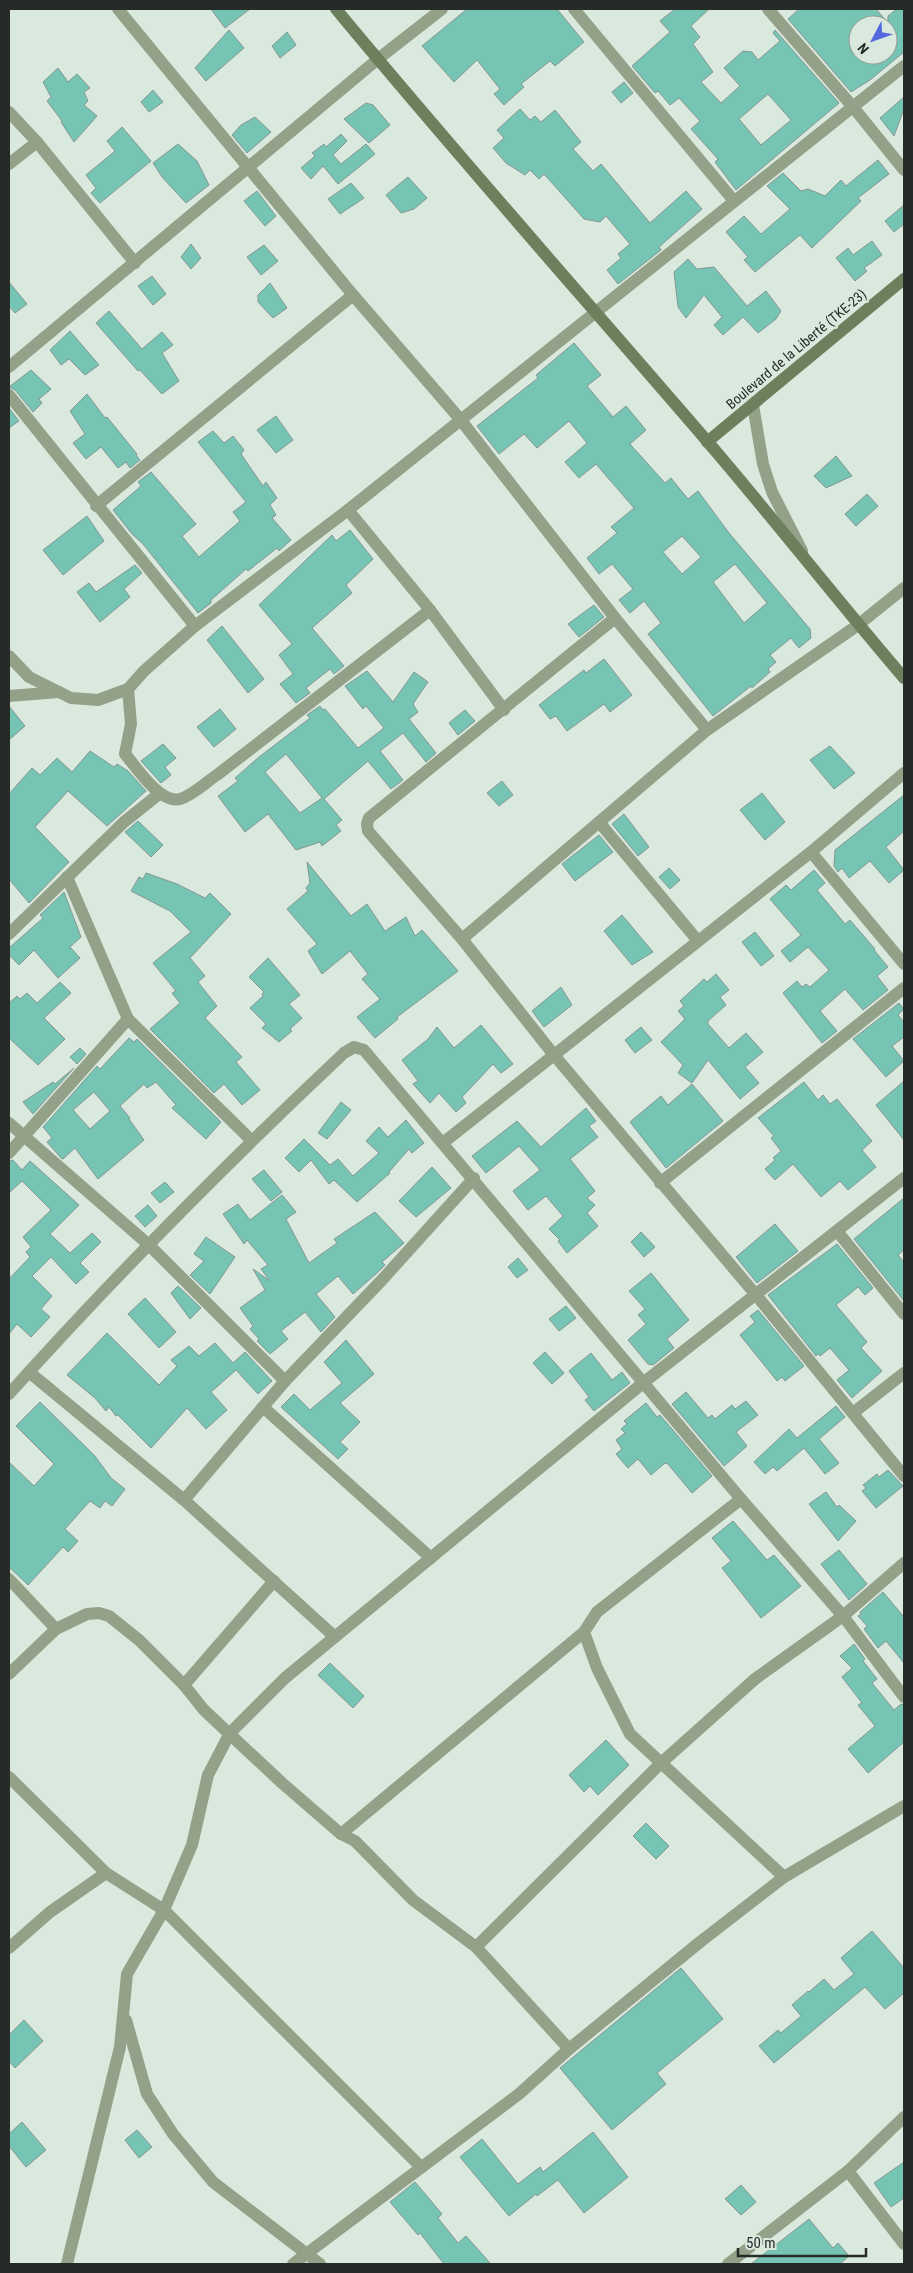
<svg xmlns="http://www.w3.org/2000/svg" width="913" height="2273" font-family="'Roboto Condensed',sans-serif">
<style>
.building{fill:#76c5b4;stroke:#859692;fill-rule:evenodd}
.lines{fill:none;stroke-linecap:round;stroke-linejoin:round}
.street{stroke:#94a189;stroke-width:12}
.secondary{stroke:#6d805d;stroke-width:12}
.labels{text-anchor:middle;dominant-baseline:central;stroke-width:5;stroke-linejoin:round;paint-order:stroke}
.street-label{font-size:14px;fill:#262b28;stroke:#dae9de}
</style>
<rect width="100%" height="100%" fill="#dae9de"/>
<g class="building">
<path d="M211 9H250L225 28Z"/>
<path d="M467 9H557L584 42 555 66 550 61 521 84 524 87 504 105 494 94 500 89 477 60 454 82 422 46Z"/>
<path d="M675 9H709L691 26 700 37 693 44 713 72 701 82 721 103 740 86 724 68 743 51 752 52 758 60 780 41 773 33 775 30 839 103 736 190 715 162 718 159 691 129 700 121 679 98 670 105 658 91 655 93 632 66 670 32 660 21ZM768 94 791 120 761 145 739 119Z"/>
<path d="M799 9H876L888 23V16L897 9H904V52L870 80 851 92 788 19ZM858 25H888V55H858Z"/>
<path d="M229 30 244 48 206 81 195 68Z"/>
<path d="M287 32 296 45 280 58 272 46Z"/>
<path d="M58 68 68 82 77 74 90 88 84 92 88 101 84 105 97 116 74 142 61 122 62 121 47 101 51 97 43 82Z"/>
<path d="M624 82 633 93 621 103 612 92Z"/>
<path d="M153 90 163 102 149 112 141 102Z"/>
<path d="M904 97V109L894 136 880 118Z"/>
<path d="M366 103 373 105 390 125 369 143 344 119Z"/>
<path d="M520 109 530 120 535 116 541 122 555 110 581 142 573 149 593 171 601 164 650 223 686 191 702 209 659 247 661 250 618 284 607 270 621 258 618 254 630 244 606 216 600 222 584 219 544 174 539 179 530 170 525 175 506 163 493 148 504 138 497 130Z"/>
<path d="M255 117 271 132 247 153 232 135 241 125Z"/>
<path d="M122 127 151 161 100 203 91 193 96 188 86 175 115 151 107 141Z"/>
<path d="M341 134 347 141 333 155 341 164 366 144 375 154 338 184 323 166 311 179 301 168 315 156 312 153 324 144 326 147Z"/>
<path d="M178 144 197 161 209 185 186 203 162 177 153 163Z"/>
<path d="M878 160 889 174 858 198 861 201 812 248 800 235 755 272 744 260 748 257 726 232 744 216 761 234 790 209 767 186 783 173 801 191 808 189 825 196 841 180 846 186Z"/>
<path d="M408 177 427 198 414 209 401 213 386 195Z"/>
<path d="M351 183 364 198 340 214 328 199Z"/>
<path d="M257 191 276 216 265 226 244 201Z"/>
<path d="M904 205V224L894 232 885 221Z"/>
<path d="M872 241 882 255 864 268 867 271 855 281 836 258 848 248 853 255Z"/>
<path d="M191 244 201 258 191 269 181 257Z"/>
<path d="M264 245 278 261 261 275 247 257Z"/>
<path d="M688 259 697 269 714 267 747 306 766 291 781 311 776 319 758 333 743 317 723 335 714 325 722 317 704 295 686 318 678 307 674 272Z"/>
<path d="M152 276 166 294 153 305 138 286Z"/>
<path d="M9 282 27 304 15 313 9 306Z"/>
<path d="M270 283 287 308 273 318 258 302V295Z"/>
<path d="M109 311 142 349 162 332 173 345 162 353 179 381 162 394 140 370 138 371 96 323Z"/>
<path d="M70 331 99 365 85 375 69 359 61 365 50 350Z"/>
<path d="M574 343 601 375 587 386 613 417 626 406 646 430 630 444 665 483 671 478 688 499 698 491 729 533 810 629 811 638 799 648 791 638 770 655 776 662 768 669 770 672 752 688 751 686 713 716 648 634 661 623 644 601 630 613 619 600 633 589 612 564 599 574 587 558 617 533 611 527 634 508 596 464 579 478 565 462 587 443 569 421 537 448 524 434 499 454 477 426 538 378 536 375ZM682 536 701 557 682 574 663 552ZM735 564 767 603 744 623 713 582Z"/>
<path d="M31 370 51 389 39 399 42 403 33 412 15 390 9 387Z"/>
<path d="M87 394 105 418 107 417 137 454 136 455 140 460 130 468 126 462 118 468 101 447 86 459 73 443 85 434 70 411Z"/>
<path d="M9 408 19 421 9 428Z"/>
<path d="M276 416 293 440 276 453 257 430Z"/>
<path d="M213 431 224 443 233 436 244 450 241 454 263 486 266 482 277 498 270 505 276 515 272 518 291 540 279 551 277 548 248 571 246 569 211 600V603L198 613 143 544 132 534 113 510 141 486 138 482 151 472 196 524 182 536 199 557 240 521 233 512 246 502 198 442Z"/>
<path d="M836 456 852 476 826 488 814 476Z"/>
<path d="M867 494 878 506 856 526 845 514Z"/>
<path d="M87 516 104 541 63 575 43 550Z"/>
<path d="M350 530 373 559 346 585 352 593 312 628 344 666 334 674 330 669 306 688 310 693 296 703 280 684 293 674 279 655 292 644 259 605 332 535 336 541Z"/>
<path d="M135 565 142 573 124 589 130 597 100 622 77 592 89 583 96 592Z"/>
<path d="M594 605 604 617 579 637 568 624Z"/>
<path d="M222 626 264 679 248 693 207 640Z"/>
<path d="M604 659 632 695 610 712 604 704 567 731 556 716 550 719 539 705 584 670 586 673Z"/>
<path d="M367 671 393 702 414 672 428 682 413 704 418 712 409 719 436 753 426 762 403 733 380 751 403 780 391 789 368 761 324 799 342 820 336 825 341 831 322 846 320 842 296 850 268 814 245 832 218 796 238 781 235 778 259 757 310 718 307 715 320 706 323 710 325 709 358 748 384 728 366 706 363 709 345 686ZM286 754 322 798 300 813 265 772Z"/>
<path d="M9 706 25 726 9 740Z"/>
<path d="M220 709 236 729 214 747 197 727Z"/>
<path d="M465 710 475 721 458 735 449 723Z"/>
<path d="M163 744 176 758 165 767 171 775 161 783 141 761Z"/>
<path d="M830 746 855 773 834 789 810 760Z"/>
<path d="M90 751 114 767 117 764 128 771 146 791 107 826 68 791 35 827 69 862 29 903 9 879V794L32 768 40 775 57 758 72 772Z"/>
<path d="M502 781 513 795 499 806 487 793Z"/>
<path d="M762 793 785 822 765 840 740 810Z"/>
<path d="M904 795V831L886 847 904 870 889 883 870 861 849 878 842 868 838 872 834 866 835 850Z"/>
<path d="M624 814 649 847 638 856 612 824Z"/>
<path d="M138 821 163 845 151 857 125 832Z"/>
<path d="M599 835 613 852 575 881 562 864Z"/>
<path d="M307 862 351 916 367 904 385 931 406 917 415 936 422 930 458 971 397 1017 398 1019 375 1038 357 1017 380 999 362 979 368 974 350 951 322 974 308 951 317 944 287 909 308 891 306 888 310 883Z"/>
<path d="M669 868 680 880 670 889 659 877Z"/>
<path d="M814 870 825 883 817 890 845 924 850 920 875 949 874 950 888 967 877 976 888 990 863 1010 845 989 820 1011 837 1031 822 1043 783 993 797 981 802 987 806 984 810 987 829 970 808 947 790 962 781 951 801 935 770 899 786 885 791 890Z"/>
<path d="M146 873 177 884 205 898 210 893 231 914 190 958 205 976 198 982 217 1006 205 1018 242 1057 236 1062 260 1090 242 1105 224 1084 214 1093 150 1029 180 1003 172 993 176 991 153 963 191 932 170 911 131 891 139 877 143 879Z"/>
<path d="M64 892 81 937 70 947 80 958 58 978 34 950 19 965 9 955V948L43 918 40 915Z"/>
<path d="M622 915 653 952 632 965 604 931Z"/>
<path d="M755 932 774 956 761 966 742 942Z"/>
<path d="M268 958 300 995 289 1004 302 1018 290 1029 292 1031 279 1042 262 1028 266 1024 250 1008 263 996 262 994 264 992 249 977Z"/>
<path d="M716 974 729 990 720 997 726 1005 708 1021V1024L729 1048 746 1033 763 1052 745 1067 759 1083 740 1099 708 1060 692 1083 678 1073 683 1065 661 1042 685 1019 678 1011 684 1006 680 1001 704 979 707 982Z"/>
<path d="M60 982 71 993 44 1018 65 1039 38 1065 9 1038V1003L17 996 20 999 27 993 37 1003Z"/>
<path d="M561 987 572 1005 544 1027 532 1011Z"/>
<path d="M899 1003 904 1009 898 1015 904 1022V1037L892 1046 904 1061 886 1077 853 1039Z"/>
<path d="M481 1025 513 1064 501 1073 493 1064 462 1097 466 1103 456 1112 439 1093 430 1103 413 1084 418 1081 402 1060 428 1039 437 1027 454 1048Z"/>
<path d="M641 1027 652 1040 635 1053 625 1040Z"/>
<path d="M129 1038 134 1042 137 1039 221 1122 206 1139 172 1108 176 1105 156 1082 147 1088 144 1084 120 1106 130 1118 129 1119 144 1140 98 1179 75 1148 63 1159 61 1158 47 1142 52 1138 43 1127 97 1066 100 1069ZM94 1092 110 1111 90 1129 73 1110Z"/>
<path d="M80 1048 86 1054 77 1064 70 1057Z"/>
<path d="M74 1068 33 1114 23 1102 53 1082 55 1084Z"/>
<path d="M904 1081V1140L876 1105Z"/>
<path d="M804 1082 818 1100 823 1095 830 1104 837 1099 872 1141 862 1150 876 1167 848 1190 840 1181 821 1197 793 1164 775 1180 765 1169 775 1160 773 1158 781 1151 771 1138 774 1136 758 1118Z"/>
<path d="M692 1084 723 1121 666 1168 630 1122 661 1096 668 1105Z"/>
<path d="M341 1102 351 1110 327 1139 318 1133Z"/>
<path d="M586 1108 596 1121 589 1126 598 1137 570 1159 595 1191 587 1198 595 1205 587 1213 598 1226 567 1253 558 1241 560 1240 549 1229 563 1216 546 1196 528 1210 513 1191 540 1170 519 1146 486 1173 472 1156 517 1121 541 1147Z"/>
<path d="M406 1120 424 1143 412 1153 409 1149 389 1172 390 1173 357 1202 334 1180 329 1184 311 1160 299 1172 285 1158 304 1139 330 1165 338 1159 353 1176 379 1153 366 1141 379 1127 388 1137Z"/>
<path d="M13 1160 22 1170 30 1161 79 1205 50 1234 70 1253 92 1233 101 1242 80 1263 89 1272 76 1284 51 1257 32 1276 52 1296 41 1309 50 1317 31 1337 17 1324 9 1334V1279L30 1257 26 1252 31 1247 23 1237 51 1210 22 1181 9 1193V1161Z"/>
<path d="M432 1167 451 1188 416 1217 399 1201Z"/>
<path d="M264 1170 282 1192 271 1201 252 1179Z"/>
<path d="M165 1182 174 1192 160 1203 151 1193Z"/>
<path d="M282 1195 296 1212 286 1219 309 1263 337 1243 334 1239 375 1212 404 1243 382 1262 385 1265 377 1273 353 1294 338 1276 316 1294 335 1317 321 1332 305 1312 281 1331 288 1339 270 1354 257 1341 259 1339 250 1329 253 1326 240 1308 265 1290 253 1269 270 1281 261 1269 268 1265 247 1240 244 1244 223 1214 238 1204 250 1220Z"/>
<path d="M904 1198V1250L898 1255 904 1262V1301L854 1239Z"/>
<path d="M148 1205 157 1216 145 1227 135 1216Z"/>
<path d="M775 1224 798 1251 757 1283 736 1257Z"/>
<path d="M641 1232 655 1247 644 1257 631 1242Z"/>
<path d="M206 1237 235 1257 210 1294 190 1275 204 1261 194 1254Z"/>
<path d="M837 1244 873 1288 865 1295 858 1287 836 1305 867 1342 861 1348 882 1371 852 1398 837 1380 849 1370 830 1348 820 1356 818 1354 816 1356 768 1295Z"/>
<path d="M518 1258 528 1270 517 1278 508 1267Z"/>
<path d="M651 1273 689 1320 667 1339 674 1348 653 1365 648 1364 628 1340 646 1324 638 1315 645 1309 629 1291Z"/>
<path d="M178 1286 201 1308 190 1319 171 1293Z"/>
<path d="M145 1298 176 1332 159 1348 128 1314Z"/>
<path d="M566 1306 576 1318 559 1331 549 1319Z"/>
<path d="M758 1310 804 1366 785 1381 782 1377 777 1381 740 1335 755 1322 750 1316Z"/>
<path d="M107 1333 159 1385 177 1366 171 1360 189 1346 199 1356 215 1343 233 1363 245 1352 272 1381 258 1394 236 1370 211 1392 227 1410 206 1429 187 1408 151 1448 118 1415 116 1416 109 1407 106 1411 95 1398 67 1375Z"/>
<path d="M346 1340 374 1374 340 1403 360 1422 340 1442 348 1449 338 1459 281 1407 294 1394 310 1410 342 1383 324 1362Z"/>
<path d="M545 1352 564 1373 552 1384 533 1363Z"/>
<path d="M591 1353 612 1380 622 1372 630 1383 594 1411 585 1400 589 1397 569 1371Z"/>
<path d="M686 1392 708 1418 712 1415 715 1419 732 1405 735 1409 746 1401 758 1415 736 1432 747 1446 724 1466 672 1404Z"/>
<path d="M40 1402 95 1456 111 1478 125 1489 112 1506 105 1501 100 1508 90 1501 65 1529 78 1541 68 1552 63 1547 28 1585 9 1567V1462L34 1486 54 1464 16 1426Z"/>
<path d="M646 1403 657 1417 660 1415 712 1476 692 1493 668 1464 665 1463 651 1475 638 1459 628 1468 616 1454 622 1449 616 1440 625 1433 621 1429 627 1424 624 1421Z"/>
<path d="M836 1406 845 1417 819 1439 839 1463 825 1474 804 1448 777 1471 773 1467 765 1474 754 1462 789 1429 797 1438Z"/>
<path d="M888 1470 903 1486 876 1508 862 1491 866 1488 863 1485 877 1474 879 1477Z"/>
<path d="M826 1492 837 1507 839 1505 856 1521 838 1541 809 1504Z"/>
<path d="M733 1521 767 1560 774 1555 801 1586 761 1618 722 1568 731 1561 712 1538Z"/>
<path d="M839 1550 867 1584 849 1600 821 1564Z"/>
<path d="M883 1592 904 1617V1663L886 1641 878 1648 864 1629 867 1626 858 1616 861 1614 860 1612Z"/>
<path d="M854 1644 865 1659 863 1661 877 1679 872 1683 894 1710 901 1704 904 1705V1742L868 1773 848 1749 875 1726 858 1705 862 1703 842 1677 852 1668 840 1656Z"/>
<path d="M330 1663 364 1696 353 1708 318 1675Z"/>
<path d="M606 1740 629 1765 598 1795 590 1786 584 1792 569 1775Z"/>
<path d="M646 1823 669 1846 656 1859 633 1836Z"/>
<path d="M872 1931 904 1968V1993L885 2009 865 1987 774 2063 759 2046 778 2030 781 2033 801 2016 792 2005 808 1991 809 1992 824 1979 834 1990 854 1974 841 1958Z"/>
<path d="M681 1968 723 2019 657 2073 666 2084 612 2130 560 2068Z"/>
<path d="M24 2020 43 2041 15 2068 9 2061V2035Z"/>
<path d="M22 2122 46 2150 26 2167 9 2146V2134Z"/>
<path d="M137 2130 152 2147 139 2158 125 2140Z"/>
<path d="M593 2132 628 2177 584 2213 558 2180 537 2196 536 2194 509 2216 460 2157 482 2139 518 2184 540 2167 543 2172Z"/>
<path d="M904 2162V2198L891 2207 874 2183Z"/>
<path d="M415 2182 442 2214 438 2218 458 2243 466 2236 491 2264H444L420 2233 418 2235 390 2202Z"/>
<path d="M741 2185 756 2202 741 2215 725 2199Z"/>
<path d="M809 2219 833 2248 838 2243 849 2256 840 2264H751Z"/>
</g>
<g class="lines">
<g class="street">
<path d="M118 9 353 295 460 419 615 618 707 730"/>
<path d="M574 9 734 201"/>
<path d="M768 9 853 107 904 170"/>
<path d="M9 112 37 142 135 263"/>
<path d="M9 164 37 142"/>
<path d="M9 367 378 59 442 9"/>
<path d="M9 395 195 626"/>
<path d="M753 405 763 464 772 492 802 551"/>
<path d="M96 506 353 295"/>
<path d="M348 510 430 610 504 710"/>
<path d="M615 618 369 818 367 824 368 831 462 939 554 1055 756 1295 904 1476"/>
<path d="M9 656 29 677 71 698 98 700 128 689 144 671 195 626 348 510 904 66"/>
<path d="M128 689 131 724 125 754C137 768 160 804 180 799 193 795 206 782 217 775L430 610"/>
<path d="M9 696 59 692"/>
<path d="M599 822 698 941"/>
<path d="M811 852 904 964"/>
<path d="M67 877 128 1019 251 1140"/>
<path d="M9 934 124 822 159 794"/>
<path d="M462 939 707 730 858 625 904 588"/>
<path d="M9 1123 149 1245 285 1381"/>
<path d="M444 1142 811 852 904 773"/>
<path d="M9 1153 128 1019"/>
<path d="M660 1183 904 988"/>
<path d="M837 1231 904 1314"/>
<path d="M29 1372 184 1500 335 1637"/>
<path d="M9 1394C115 1276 228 1162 344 1053L354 1047 364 1050 741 1499 843 1616 904 1697"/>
<path d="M263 1407 431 1558"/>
<path d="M853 1413 904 1373"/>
<path d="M741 1499 597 1612 584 1632 597 1668 630 1734 784 1877"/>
<path d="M184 1500 285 1381 381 1281 474 1178"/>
<path d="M9 1579 56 1629"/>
<path d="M9 1674 56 1629 87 1614 99 1613 109 1616 139 1640 184 1685 204 1710 282 1783 341 1834 355 1841 413 1900 476 1947 569 2049"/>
<path d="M184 1685 274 1581"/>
<path d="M9 1777 106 1873 164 1910 421 2167"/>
<path d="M341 1834 584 1632"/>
<path d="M476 1947 661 1763 755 1679 843 1616 904 1563"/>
<path d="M9 1948 50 1912 106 1873"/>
<path d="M126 2020 147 2094 173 2134 213 2182 320 2264"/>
<path d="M848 2171 904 2244"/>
<path d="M67 2264 120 2047 127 1974 164 1910 192 1845 208 1775 230 1733 285 1678 643 1383 904 1178"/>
<path d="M293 2264 519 2094 569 2049 700 1942 784 1877 904 1806"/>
<path d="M728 2264 848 2171 904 2117"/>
</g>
<g class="secondary">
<path d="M336 9C457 155 583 297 707 441 774 519 837 600 904 678"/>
<path d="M707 442 904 279"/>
</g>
</g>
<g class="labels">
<g class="street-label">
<text transform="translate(796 349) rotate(-40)">Boulevard de la Liberté (TKE-23)</text>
</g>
</g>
<rect width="913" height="2273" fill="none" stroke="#262b28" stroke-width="20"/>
<g transform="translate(873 40) rotate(229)"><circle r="24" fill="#dae9de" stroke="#929d95"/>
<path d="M0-4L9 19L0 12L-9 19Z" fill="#5569df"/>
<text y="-8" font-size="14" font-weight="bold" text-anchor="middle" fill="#262b28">N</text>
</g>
<path d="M738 2248v8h128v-8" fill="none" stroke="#262b28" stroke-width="2.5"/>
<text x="746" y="2248" font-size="15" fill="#262b28" stroke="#dae9de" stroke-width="4" paint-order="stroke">50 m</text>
</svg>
